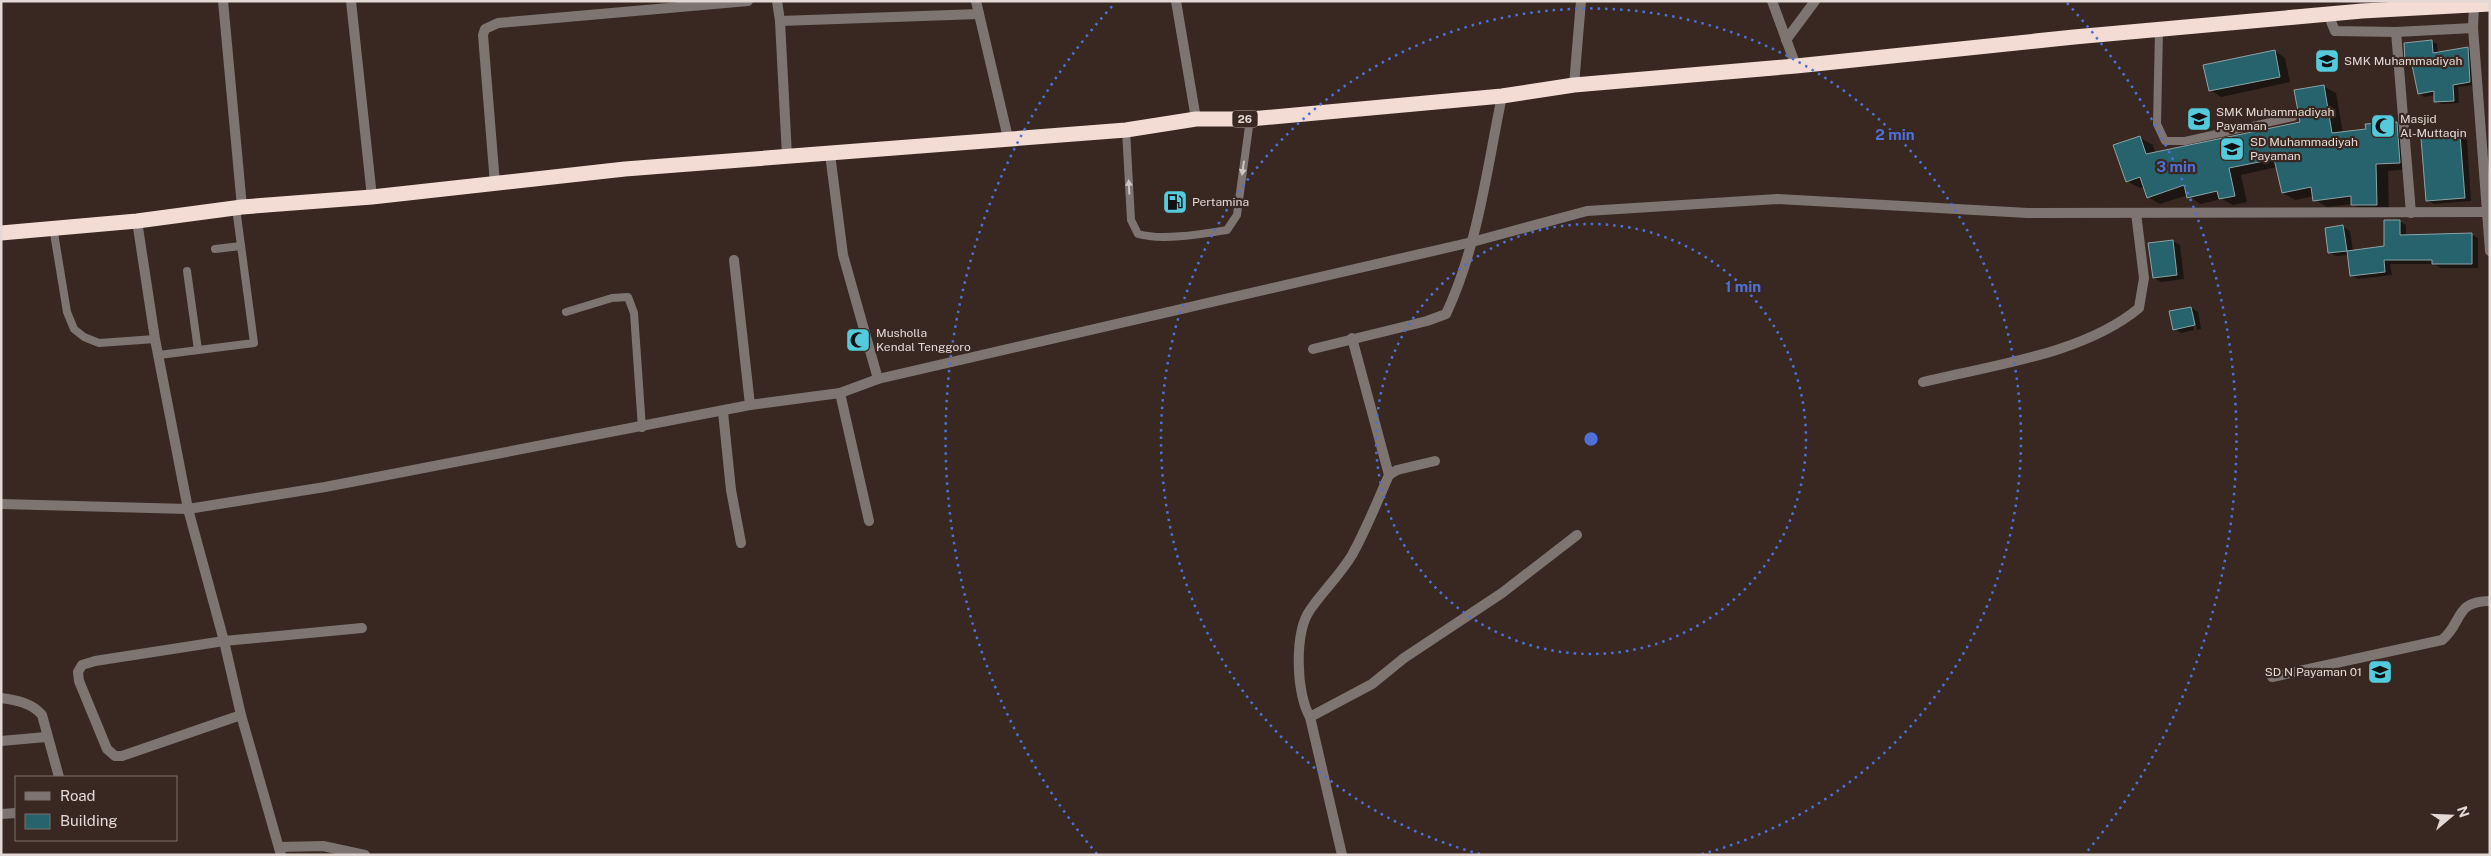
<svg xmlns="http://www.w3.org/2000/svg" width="2491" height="856" font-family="'Public Sans',sans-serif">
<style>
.shadow{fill:#0007}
.building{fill:#26636d;stroke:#8ba3a7}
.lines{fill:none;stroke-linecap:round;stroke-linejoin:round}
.lane{stroke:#7e7572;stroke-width:8}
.street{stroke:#7e7572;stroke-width:10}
.highway{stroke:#f2dcd3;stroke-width:15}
.oneway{fill:#cfc4c0}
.ring{fill:none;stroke:#4e70d7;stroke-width:2.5;stroke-dasharray:2.5 5}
.labels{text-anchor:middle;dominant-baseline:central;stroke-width:4.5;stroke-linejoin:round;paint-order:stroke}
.shield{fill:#382821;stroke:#b0a39e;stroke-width:1}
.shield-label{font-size:11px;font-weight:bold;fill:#e3d8d4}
.poi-label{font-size:12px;fill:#e3d8d4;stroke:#382821;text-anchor:start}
.centre{fill:#4e70d7;stroke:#382821;stroke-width:2.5}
.ring-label{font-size:15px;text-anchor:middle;font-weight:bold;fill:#4e70d7;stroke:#382821;stroke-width:4.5;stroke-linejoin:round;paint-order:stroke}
</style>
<rect width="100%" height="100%" fill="#382821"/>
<g class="shadow">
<path d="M2431 41 2437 44 2438 53 2467 48 2473 51 2475 85 2458 87 2459 103 2441 104 2436 101 2435 95 2424 97 2419 93 2412 63 2406 60Z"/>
<path d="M2275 51 2285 58 2290 82 2221 97 2210 90Z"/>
<path d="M2323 86 2336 93 2343 133 2396 123 2409 130 2412 169 2388 171 2389 212H2365L2352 204 2327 207 2315 200 2314 196 2295 200 2283 193 2277 167 2241 175 2247 202 2233 205 2222 199 2200 204 2188 195 2160 204 2148 197 2144 187 2140 188 2127 181 2140 138 2153 145 2155 153 2301 123Z"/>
<path d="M2460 136 2467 140 2471 201 2434 204 2427 200Z"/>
<path d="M2399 221 2406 225V236L2471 234 2478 238V268H2441L2434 264H2390L2392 275 2358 279 2351 275 2348 255 2336 256 2329 252 2343 227 2350 231 2353 251 2385 247Z"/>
<path d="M2173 241 2180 245 2184 279 2161 282 2154 278Z"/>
<path d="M2191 308 2198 312 2201 329 2197 330 2193 311H2191L2194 330 2181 333 2174 329Z"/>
</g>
<g class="building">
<path d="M2432 40 2433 53 2468 47 2470 82 2453 85 2454 101 2434 102V91L2418 94 2411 60 2405 61 2404 43Z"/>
<path d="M2275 50 2280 77 2209 91 2203 65Z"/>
<path d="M2324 85 2332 133 2366 129 2365 124 2397 122 2400 163 2376 164 2377 205H2351V196L2313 201 2311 187 2282 193 2274 159 2229 168 2235 196 2219 199 2217 191 2187 198 2184 185 2147 198 2140 177 2126 182 2113 145 2140 136 2146 154 2300 122 2294 90Z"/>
<path d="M2460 135 2465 198 2426 201 2421 138Z"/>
<path d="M2384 220H2400V235L2472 233V264H2432V260H2384L2385 272 2350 276 2347 251 2384 246Z"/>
<path d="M2343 225 2347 251 2328 253 2325 228Z"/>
<path d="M2173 240 2177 275 2153 278 2148 243Z"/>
<path d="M2191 307 2195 325 2173 330 2169 311Z"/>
</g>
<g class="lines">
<g class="lane">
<path d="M2159 30 2157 124 2165 141H2185L2293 117"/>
<path d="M1126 130 1131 220 1138 234C1162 241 1202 234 1227 230L1237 215 1250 119"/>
<path d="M53 227 67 312 74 329 84 337 99 343 155 339"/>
<path d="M215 249 241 246"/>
<path d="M187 271 198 350"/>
<path d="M566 312 612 298 628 297 634 313 642 428"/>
<path d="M159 355 254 343 236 208"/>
</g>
<g class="street">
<path d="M223 1 242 207"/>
<path d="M351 1 372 197"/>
<path d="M777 1 780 21 787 156"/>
<path d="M976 1 1008 138"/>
<path d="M1176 1 1196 119"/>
<path d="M1772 1 1796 66"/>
<path d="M2474 5 2473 28 2490 251"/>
<path d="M2328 14 2335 31 2396 32 2473 28"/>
<path d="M780 21 979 14"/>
<path d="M2396 32 2411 213"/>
<path d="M1786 40 1815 1"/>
<path d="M1574 85 1581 1"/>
<path d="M830 154 843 255 878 379"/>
<path d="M495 184 483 35 485 29 498 23 748 1"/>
<path d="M137 221 155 339 188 509 224 641 241 715 281 855"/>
<path d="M734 260 750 405"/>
<path d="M1352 338 1389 475"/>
<path d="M1313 349 1427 321 1446 314C1478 246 1487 168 1502 96"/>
<path d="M1923 382C1992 365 2084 354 2139 308L2144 278 2136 213"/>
<path d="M840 393 869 521"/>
<path d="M723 412 731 490 741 543"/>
<path d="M1 504 188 509 325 487 750 405 840 393 878 379 1472 242 1587 211 1777 199 2028 213 2490 212"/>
<path d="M2272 677 2442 640C2463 623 2454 601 2490 601"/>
<path d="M1 698C16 700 32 703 42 715L59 777"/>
<path d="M241 715 122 756H115L107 749 79 681 78 672 82 665 95 661 224 641 362 628"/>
<path d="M1310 717 1372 684 1404 658 1502 593 1577 535"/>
<path d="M1 741 46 737"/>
<path d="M1 814 16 813"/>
<path d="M279 847 323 846 365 855"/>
<path d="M1342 855 1310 717C1296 694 1294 633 1310 610 1323 591 1340 575 1352 555 1366 530 1377 502 1389 475L1397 470 1435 461"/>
</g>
<path class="highway" d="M1 233 137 221 242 207 372 197 625 169 1126 130 1196 119H1250L1502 96 1574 85 1796 66 2074 37 2362 11 2490 4"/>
</g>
<defs><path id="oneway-solid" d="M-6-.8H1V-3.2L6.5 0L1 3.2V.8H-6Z" transform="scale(1.25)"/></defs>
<g class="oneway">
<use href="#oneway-solid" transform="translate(1243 168) rotate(98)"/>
<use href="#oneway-solid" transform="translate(1129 187) rotate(-93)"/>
</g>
<g class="ring">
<circle cx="1591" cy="439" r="215"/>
<path d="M1480 854A430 430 0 1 1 1702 854"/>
<path d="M1097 854A645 645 0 0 1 1115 3M2067 3A645 645 0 0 1 2085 854"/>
</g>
<defs>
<symbol id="school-square" viewBox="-11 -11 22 22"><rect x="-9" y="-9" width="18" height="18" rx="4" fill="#54cadd" stroke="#382821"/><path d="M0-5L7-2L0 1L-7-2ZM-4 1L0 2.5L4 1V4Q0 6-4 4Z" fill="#111"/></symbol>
<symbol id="mosque-square" viewBox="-11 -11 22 22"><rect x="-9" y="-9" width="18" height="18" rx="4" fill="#54cadd" stroke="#382821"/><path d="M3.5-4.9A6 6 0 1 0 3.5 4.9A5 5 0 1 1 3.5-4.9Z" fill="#111"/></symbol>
<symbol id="fuel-square" viewBox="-11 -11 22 22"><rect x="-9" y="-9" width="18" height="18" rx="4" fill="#54cadd" stroke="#382821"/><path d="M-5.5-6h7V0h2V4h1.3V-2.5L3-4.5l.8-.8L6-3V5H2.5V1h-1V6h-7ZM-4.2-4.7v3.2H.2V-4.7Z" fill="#111"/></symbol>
</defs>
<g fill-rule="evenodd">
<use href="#school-square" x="2313" y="47" width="28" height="28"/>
<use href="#school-square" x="2185" y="105" width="28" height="28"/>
<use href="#mosque-square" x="2369" y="112" width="28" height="28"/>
<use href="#school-square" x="2218" y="135" width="28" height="28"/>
<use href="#fuel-square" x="1161" y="188" width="28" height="28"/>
<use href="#mosque-square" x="844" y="326" width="28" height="28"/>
<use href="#school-square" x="2366" y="658" width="28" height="28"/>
</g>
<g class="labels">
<rect class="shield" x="1232.5" y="110.5" width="25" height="17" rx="4"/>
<g class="shield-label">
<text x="1245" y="119">26</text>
</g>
<g class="poi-label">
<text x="2344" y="61">SMK Muhammadiyah</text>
<text x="2216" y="112">SMK Muhammadiyah<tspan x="2216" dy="14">Payaman</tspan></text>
<text x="2400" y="119">Masjid<tspan x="2400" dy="14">Al-Muttaqin</tspan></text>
<text x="2250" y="142">SD Muhammadiyah<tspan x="2250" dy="14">Payaman</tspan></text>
<text x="1192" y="202">Pertamina</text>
<text x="876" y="333">Musholla<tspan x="876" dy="14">Kendal Tenggoro</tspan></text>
<text x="2362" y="672" text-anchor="end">SD N Payaman 01</text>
</g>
</g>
<circle cx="1591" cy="439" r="8" class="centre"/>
<g class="ring-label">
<text x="1895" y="140">2 min</text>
<text x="2176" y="172">3 min</text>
<text x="1743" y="292">1 min</text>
</g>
<rect width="2491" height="856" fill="none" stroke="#e3d8d4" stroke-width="5"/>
<rect x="15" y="776" width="162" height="65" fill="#382821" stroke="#7c6e69"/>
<rect x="25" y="792" width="25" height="8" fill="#7e7572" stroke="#7c6e69"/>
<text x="60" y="801" font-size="15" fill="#e3d8d4">Road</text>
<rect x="25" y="814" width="25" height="15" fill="#26636d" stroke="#7c6e69"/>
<text x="60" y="826" font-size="15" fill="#e3d8d4">Building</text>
<g transform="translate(2451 816) rotate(71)" stroke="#382821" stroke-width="4" paint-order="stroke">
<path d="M0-4L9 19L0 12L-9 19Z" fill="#e3d8d4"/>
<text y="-8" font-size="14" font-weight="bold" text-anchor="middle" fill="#e3d8d4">N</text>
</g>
</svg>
